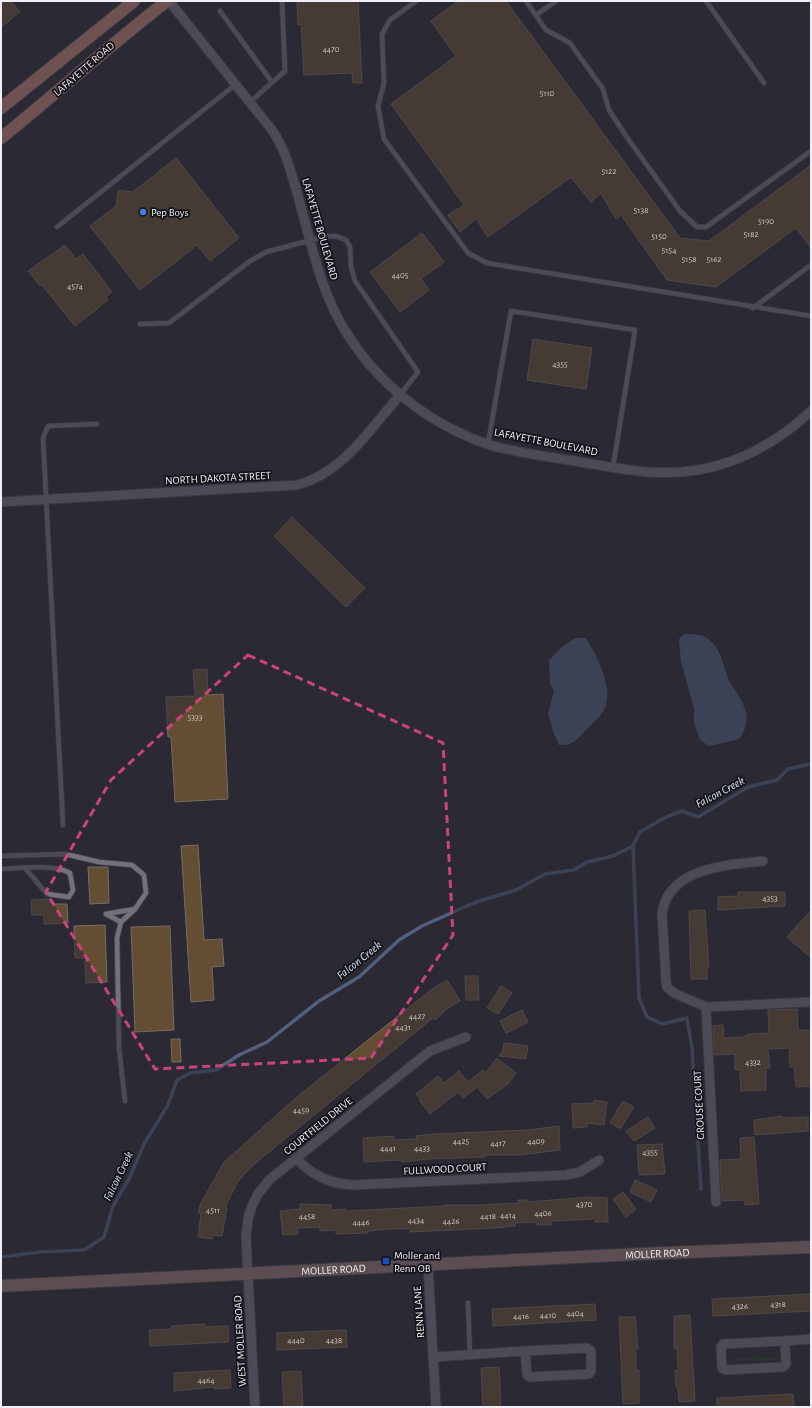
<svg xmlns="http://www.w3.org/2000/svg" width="812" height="1408" font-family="'Alegreya Sans',sans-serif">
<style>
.green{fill:#2a4130}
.water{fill:#51607d}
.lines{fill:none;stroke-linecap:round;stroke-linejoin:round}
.stream{stroke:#51607d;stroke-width:3.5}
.building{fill:#644e33;stroke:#756d64}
.lane-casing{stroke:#49484f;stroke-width:6}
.street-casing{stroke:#49484f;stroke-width:11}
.secondary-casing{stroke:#49484f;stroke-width:14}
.primary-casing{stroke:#49484f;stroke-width:14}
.lane{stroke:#72717c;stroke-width:4.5}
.street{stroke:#72717c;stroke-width:9}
.secondary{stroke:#987978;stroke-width:12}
.primary{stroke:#be8273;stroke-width:12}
.marked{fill:none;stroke:#cb437a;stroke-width:3;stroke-dasharray:8 5;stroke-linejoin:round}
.shop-dot{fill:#3f7fe0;stroke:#141318;stroke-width:1.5}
.transit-dot{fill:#1a4fb4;stroke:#141318;stroke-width:1.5}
.labels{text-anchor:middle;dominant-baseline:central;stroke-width:3.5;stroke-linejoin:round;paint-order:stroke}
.number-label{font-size:9px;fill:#cdc7c4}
.street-label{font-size:11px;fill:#f0eff5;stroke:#141318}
.poi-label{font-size:11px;fill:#f0eff5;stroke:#141318;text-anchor:start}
.water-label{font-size:12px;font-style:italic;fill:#d8e4f9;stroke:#141318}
</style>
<rect width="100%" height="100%" fill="#2b2a34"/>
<path class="green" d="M776 1349 778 1358 776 1360 729 1361 734 1359 776 1357Z"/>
<g class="water">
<path d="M684 634C692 634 702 634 708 639 721 647 723 667 729 680 735 691 743 700 746 713 748 724 745 730 739 739L709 746 700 740 694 723V709L681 661 679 639Z"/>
<path d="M575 638H586C596 654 612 685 606 705 603 714 593 723 587 729 578 739 573 746 559 745L553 731 548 714 554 691 550 683 549 660 562 647Z"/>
</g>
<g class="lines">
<g class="stream">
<path d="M633 846 639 998 647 1017 662 1024 687 1018 692 1048 701 1189"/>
<path d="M1 1257 40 1252 84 1250 104 1237 113 1206 129 1179 144 1144 168 1105 177 1080 190 1073 216 1070 239 1055 267 1042 319 1001 359 977 399 940 422 926 476 902 516 890 545 874 574 870 587 862 613 856 633 846 640 832 666 817 682 811 698 817 748 787 777 780 788 769 811 764"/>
</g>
</g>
<g class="building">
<path d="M1 1H11L20 12 1 27Z"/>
<path d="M297 1H358L362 83H353L352 73 304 75 301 24 298 25Z"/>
<path d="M458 1H506L680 238 709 241 811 165V248L796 228 716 287 667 280 621 215 616 219 601 193 591 202 571 177 488 237 476 219 460 232 448 215 464 205 391 104 456 56 431 21Z"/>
<path d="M176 158 239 238 210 261 197 245 140 290 90 226 116 206 118 190 133 192Z"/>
<path d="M422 233 444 262 421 279 429 290 400 312 370 272Z"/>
<path d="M65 245 76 259 83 254 112 292 106 297 108 300 75 326 42 285 40 286 28 271Z"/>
<path d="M533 339 592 348 586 389 527 380Z"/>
<path d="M292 517 365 588 346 607 274 536Z"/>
<path d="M207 669 208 695 223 694 228 799 175 802 171 737H168L166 697 195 696 193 670Z"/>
<path d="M198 845 204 940 222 939 224 966 212 967 214 1000 191 1002 181 846Z"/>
<path d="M88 867H108L109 903 90 904Z"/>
<path d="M738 892H785V906L718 910V897L738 896Z"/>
<path d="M51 899V904H67L68 923 44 924V915H32L31 900Z"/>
<path d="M705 910 709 968H707V979H691L689 911Z"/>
<path d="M811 910V958L787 937Z"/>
<path d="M105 925 107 982 86 983 85 958H75L74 926Z"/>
<path d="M170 926 174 1030 135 1032 131 927Z"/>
<path d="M465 976H478L479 1000H466Z"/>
<path d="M447 980 460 1001 442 1012 443 1013 435 1020 433 1018 258 1161 245 1173 236 1185 225 1207 227 1208 222 1236 213 1235 212 1239 198 1237 201 1213H198L201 1203 224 1162 298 1096 432 989Z"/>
<path d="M501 986 512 993 498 1014 487 1008Z"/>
<path d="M797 1009 798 1030H807L811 1032V1086L796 1087 794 1067H790L789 1048 768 1049 770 1068H766V1090L741 1091 740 1070H735V1054L714 1055 713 1026 723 1025 724 1038 743 1037 748 1034 769 1033 768 1010Z"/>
<path d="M522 1010 528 1022 506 1033 500 1021Z"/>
<path d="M171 1039H180L181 1062H172Z"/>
<path d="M504 1043 528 1046 526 1059 499 1056 503 1050Z"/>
<path d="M497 1058 516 1073 508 1084 487 1099 477 1087 463 1098 458 1092 430 1114 419 1100 421 1099 416 1094 438 1076 444 1083 459 1071 468 1082 483 1070 486 1073Z"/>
<path d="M594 1100 607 1102 604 1125 587 1123V1127L573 1128 572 1104 594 1103Z"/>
<path d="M623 1101 634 1107 621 1128H618L610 1122Z"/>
<path d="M782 1116V1118L808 1117V1131L755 1135 754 1120Z"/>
<path d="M648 1117 655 1128 634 1141 626 1131Z"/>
<path d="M559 1126 560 1150 520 1155H485V1157L428 1159 412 1161 402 1162 401 1160 364 1162 363 1138 394 1136V1140L417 1139 416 1136 434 1134 528 1130Z"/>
<path d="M754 1137 759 1204 745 1205V1200L722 1201 720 1160 741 1159 740 1138Z"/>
<path d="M662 1144 665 1174 639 1175 637 1145Z"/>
<path d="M635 1180 657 1190 651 1202 630 1192Z"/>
<path d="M623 1192 636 1209 626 1217 613 1199Z"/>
<path d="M589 1197 607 1198 608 1222H595V1219L550 1221 551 1225H537V1222L515 1223V1226L495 1228 410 1232V1229H392L368 1231V1233L336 1234V1230L320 1231V1227L297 1228 298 1234 283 1235 280 1211 300 1209V1204L331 1205V1210L345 1209V1211L445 1206V1205H480L518 1203V1200H528V1202Z"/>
<path d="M811 1294V1311L713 1316 712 1299Z"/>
<path d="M595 1304 596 1320 493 1326 492 1309Z"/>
<path d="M690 1315 695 1401 679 1402 678 1387H676L675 1370H678L677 1348H674V1316Z"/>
<path d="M619 1317H635L638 1349H635L636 1360V1371L639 1370V1403L623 1404Z"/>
<path d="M205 1324V1327L228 1326 229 1342 150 1346 149 1330 171 1329V1326Z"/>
<path d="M346 1330 347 1347 277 1350V1333Z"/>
<path d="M499 1367 501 1407H483L481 1368Z"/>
<path d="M230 1370 231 1388 214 1389V1387L174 1391V1373Z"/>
<path d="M301 1371 303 1407H284L282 1372Z"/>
<path d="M793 1394 794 1407H717V1398Z"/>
</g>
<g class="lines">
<defs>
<g id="lane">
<path d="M416 1 390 20 382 34 384 83 378 106 384 139 468 253 487 263 811 316"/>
<path d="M526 1 546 30 570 43 603 89 609 110 626 136 680 211 697 227H706L811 151"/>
<path d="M706 1 764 83"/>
<path d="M220 11 272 82"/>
<path d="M536 15 556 1"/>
<path d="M250 102 285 71 282 1"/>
<path d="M57 227 236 84"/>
<path d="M753 308 811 265"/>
<path d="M140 324 169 323 250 261 266 252 323 237 336 236 346 240 350 247 351 267 355 281 418 372 400 395"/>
<path d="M488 444 511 311 635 330 613 467"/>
<path d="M63 825 43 438 48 426 97 424"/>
<path d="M1 856 65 854 99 862 132 865 144 875 146 893 135 909 121 922 117 938 119 1048 125 1101"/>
<path d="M1 869C21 868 53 864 70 873L73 890 69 897 47 894 25 868"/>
<path d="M121 922 106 914 135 909"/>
<path d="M468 1303 470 1355"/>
</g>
<g id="street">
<path d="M169 1 272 130C286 150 291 173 298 196 311 242 320 291 346 332 378 384 429 424 487 444 515 453 545 456 575 461 599 465 624 470 648 472 711 477 766 453 811 411"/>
<path d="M1 502 297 485C343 473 370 429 400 395"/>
<path d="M763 861C728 865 669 867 662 913L666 981 667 987 674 993 706 1007 811 1002"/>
<path d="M706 1007 716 1202"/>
<path d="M296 1158C312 1176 331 1184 353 1185L566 1175 580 1172 599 1160"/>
<path d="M428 1265 436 1407"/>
<path d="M785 1341 786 1364 783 1367 726 1370 722 1368 721 1347 723 1344Z"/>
<path d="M785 1341 811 1339"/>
<path d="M587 1348 591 1351V1371L589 1374 530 1377 527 1375 525 1351Z"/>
<path d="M433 1357 525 1351"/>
<path d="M255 1407 246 1237 248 1218 252 1206 258 1194 269 1180 430 1051 466 1037"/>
</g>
<g id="secondary">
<path id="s1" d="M1 1286 639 1254 811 1247"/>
</g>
<g id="primary">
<path d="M1 108 134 1"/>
<path d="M1 138C57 93 110 45 167 1"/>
</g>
</defs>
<use href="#lane" class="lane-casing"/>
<use href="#street" class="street-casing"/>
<use href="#secondary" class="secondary-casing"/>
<use href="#primary" class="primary-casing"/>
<use href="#lane" class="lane"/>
<use href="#street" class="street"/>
<use href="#secondary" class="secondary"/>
<use href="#primary" class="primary"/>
</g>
<path d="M0 0H812V1408H0ZM248 655 443 743 453 935 371 1058 155 1069 46 892 111 780Z" fill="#2b2a34" fill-opacity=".55" fill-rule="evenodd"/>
<path class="marked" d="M248 655 443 743 453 935 371 1058 155 1069 46 892 111 780Z"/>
<circle class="shop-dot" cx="143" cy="212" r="4"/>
<rect class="transit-dot" x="382" y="1257" width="8" height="8" rx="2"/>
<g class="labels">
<g class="number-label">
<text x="331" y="49">4470</text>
<text x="547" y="93">5110</text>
<text x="609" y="171">5122</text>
<text x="641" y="210">5138</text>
<text x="766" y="221">5190</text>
<text x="751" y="234">5182</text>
<text x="659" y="236">5150</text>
<text x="669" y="250">5154</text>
<text x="689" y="259">5158</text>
<text x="714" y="259">5162</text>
<text x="400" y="275">4405</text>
<text x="75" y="286">4574</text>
<text x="560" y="364">4355</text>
<text x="195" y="717">5333</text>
<text x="770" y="898">4353</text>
<text x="417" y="1016">4427</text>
<text x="403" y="1027">4431</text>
<text x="753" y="1062">4332</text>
<text x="301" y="1110">4459</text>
<text x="461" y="1141">4425</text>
<text x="536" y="1141">4409</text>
<text x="498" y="1143">4417</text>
<text x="388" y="1148">4441</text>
<text x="422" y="1148">4433</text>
<text x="650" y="1152">4355</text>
<text x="584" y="1204">4370</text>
<text x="213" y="1210">4511</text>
<text x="543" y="1213">4406</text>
<text x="508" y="1215">4414</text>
<text x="307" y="1216">4458</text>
<text x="488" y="1216">4418</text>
<text x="416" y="1220">4434</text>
<text x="451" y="1221">4426</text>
<text x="361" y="1222">4446</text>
<text x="778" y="1304">4318</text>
<text x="740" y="1306">4326</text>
<text x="575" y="1313">4404</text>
<text x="548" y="1315">4410</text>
<text x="521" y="1316">4416</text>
<text x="296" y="1340">4440</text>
<text x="334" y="1340">4438</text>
<text x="206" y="1380">4464</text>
</g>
<g class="street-label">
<text transform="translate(84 69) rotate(-41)">LAFAYETTE ROAD</text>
<text transform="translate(320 229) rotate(74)">LAFAYETTE BOULEVARD</text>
<text transform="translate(546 442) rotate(11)">LAFAYETTE BOULEVARD</text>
<text transform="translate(218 478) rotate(-3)">NORTH DAKOTA STREET</text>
<text transform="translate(699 1105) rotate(-93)">GROUSE COURT</text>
<text transform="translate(318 1126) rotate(-39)">COURTFIELD DRIVE</text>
<text transform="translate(445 1169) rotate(-3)">FULLWOOD COURT</text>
<text stroke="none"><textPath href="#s1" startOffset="657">MOLLER ROAD</textPath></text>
<text stroke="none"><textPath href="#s1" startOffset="333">MOLLER ROAD</textPath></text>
<text transform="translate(419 1312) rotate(-94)">RENN LANE</text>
<text transform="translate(240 1341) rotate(-93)">WEST MOLLER ROAD</text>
</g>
<g class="poi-label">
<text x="151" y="212">Pep Boys</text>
<text x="394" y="1255">Moller and<tspan x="394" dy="13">Renn OB</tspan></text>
</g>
<g class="water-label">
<text transform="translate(720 792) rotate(-28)">Falcon Creek</text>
<text transform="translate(359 960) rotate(-39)">Falcon Creek</text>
<text transform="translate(118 1176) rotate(-64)">Falcon Creek</text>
</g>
</g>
<rect width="812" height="1408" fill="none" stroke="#f0eff5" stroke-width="4"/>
</svg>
